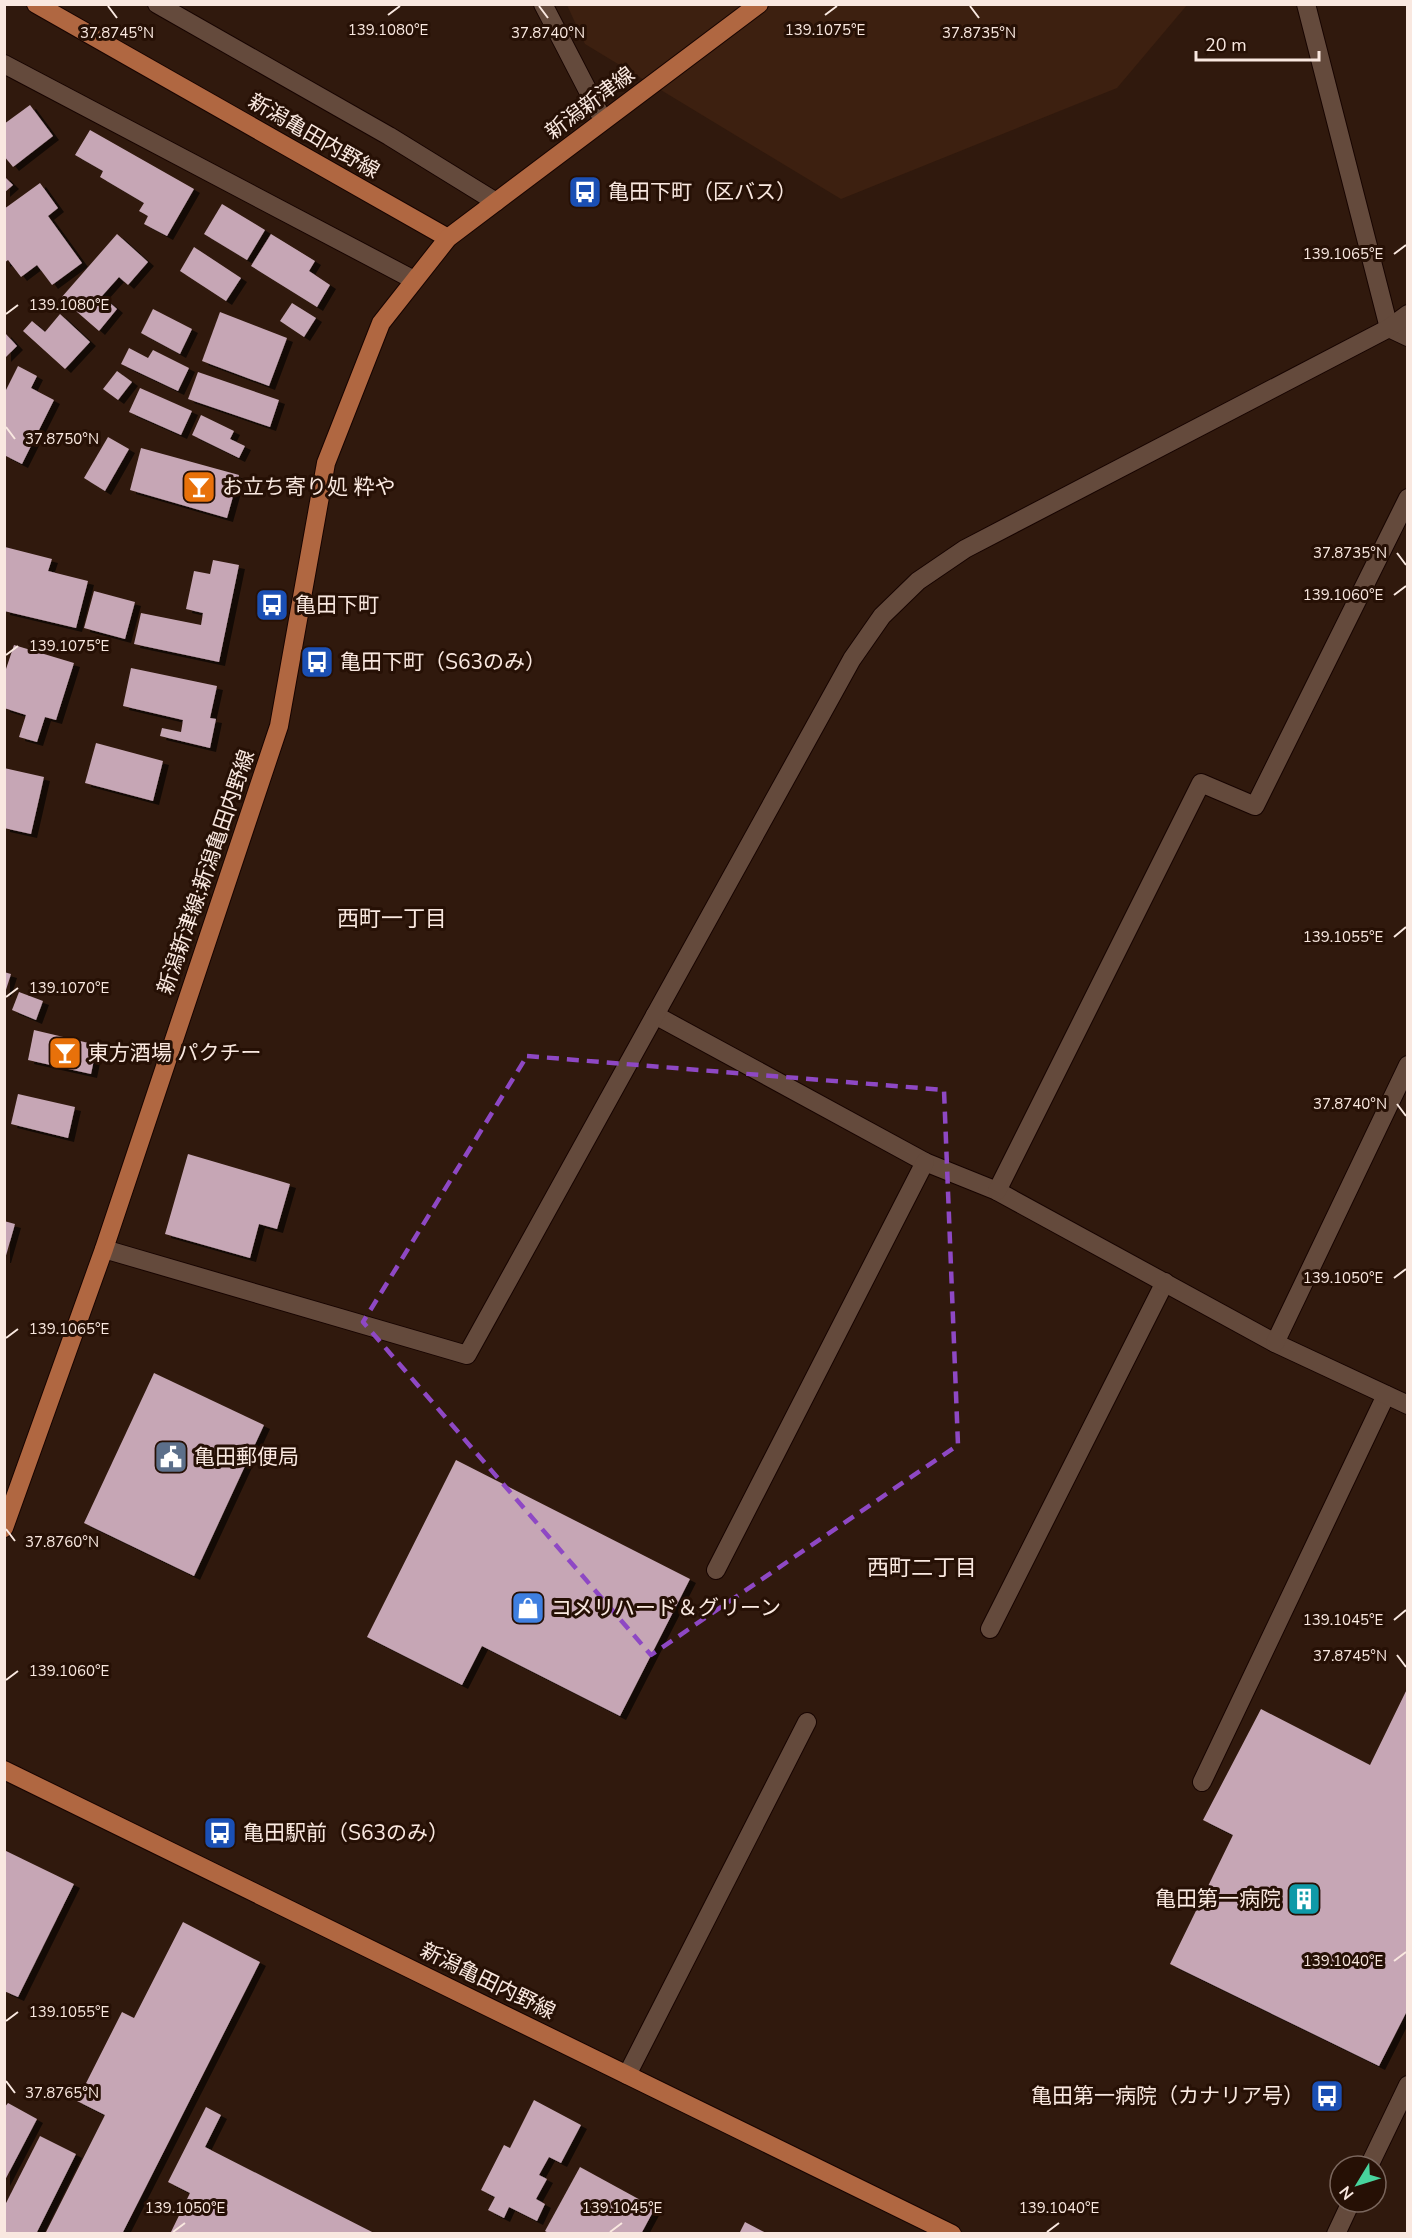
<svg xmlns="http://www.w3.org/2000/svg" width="1412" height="2238" font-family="'Nunito Sans','Noto Sans JP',sans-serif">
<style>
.built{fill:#3d2010}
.building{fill:#c6a6b5;filter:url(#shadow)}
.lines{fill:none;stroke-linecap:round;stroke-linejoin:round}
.lane-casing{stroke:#170400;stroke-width:20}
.street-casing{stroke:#170400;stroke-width:20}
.primary-casing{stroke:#170400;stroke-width:20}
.lane{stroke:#644a3c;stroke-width:18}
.street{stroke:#644a3c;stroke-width:18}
.primary{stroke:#b06741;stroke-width:18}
.marked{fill:none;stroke:#8e48c4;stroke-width:4.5;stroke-dasharray:12 8;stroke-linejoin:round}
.ticks{fill:none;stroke:#f9e8e0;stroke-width:2}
.labels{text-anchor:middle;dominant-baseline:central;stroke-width:6;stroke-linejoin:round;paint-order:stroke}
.street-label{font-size:21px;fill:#f9e8e0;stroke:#261005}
.poi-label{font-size:21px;fill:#f9e8e0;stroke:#261005;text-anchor:start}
.neighbourhood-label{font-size:22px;fill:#f9e8e0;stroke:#261005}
.ticks-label{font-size:15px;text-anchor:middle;fill:#f9e8e0;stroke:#261005;stroke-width:6;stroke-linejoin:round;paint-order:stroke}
</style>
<defs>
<filter id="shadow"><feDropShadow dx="6" dy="4" stdDeviation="0" flood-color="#0009"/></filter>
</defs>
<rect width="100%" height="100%" fill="#30190d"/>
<path class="built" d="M567 5H1187L1117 88 841 199 585 44Z"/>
<g class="building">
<path d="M30 105 53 136 13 167 4 156V124Z"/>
<path d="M90 130 194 189 167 236 144 224 148 216 139 211 144 203 100 177 103 171 75 155Z"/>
<path d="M4 176 13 185 4 193Z"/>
<path d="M40 183 58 208 48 216 82 263 52 285 37 265 21 277 8 260 4 263V209Z"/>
<path d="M222 204 265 230 247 260 204 234Z"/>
<path d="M117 234 148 262 128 285 119 277 102 296 117 309 99 331 61 298Z"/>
<path d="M271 234 315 261 309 271 330 285 317 307 251 266Z"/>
<path d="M194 247 241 278 226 301 180 271Z"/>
<path d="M292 303 316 318 304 337 280 321Z"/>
<path d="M153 309 192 329 180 354 141 333Z"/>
<path d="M220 312 287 338 269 386 202 361Z"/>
<path d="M60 314 90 342 65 369 23 331 32 321 45 332Z"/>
<path d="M5 333 17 346 5 358Z"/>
<path d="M129 348 148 358 153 350 189 368 178 391 121 364Z"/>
<path d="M18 366 37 376 31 388 54 400 22 464 4 455V394Z"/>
<path d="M117 371 132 382 118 400 103 389Z"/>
<path d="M198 372 279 400 270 427 188 399Z"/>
<path d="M140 388 192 411 181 435 129 412Z"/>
<path d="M201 415 234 431 230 439 245 446 239 458 192 435Z"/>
<path d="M108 437 129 449 105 491 84 478Z"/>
<path d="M141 448 239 475 227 518 130 490Z"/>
<path d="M5 547 52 559 48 571 88 581 76 628 4 611Z"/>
<path d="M213 560 239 565 219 662 134 644 141 613 201 625 203 613 186 609 194 571 210 574Z"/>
<path d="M94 591 135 602 125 639 84 628Z"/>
<path d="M14 645 74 663 56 720 45 717 37 742 19 737 26 715 4 708V675Z"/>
<path d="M131 668 217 686 210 718 216 719 210 748 160 736 162 728 181 732 183 720 123 706Z"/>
<path d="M96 743 163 761 153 801 85 783Z"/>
<path d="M4 768 44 777 31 834 4 828Z"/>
<path d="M4 972 11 974 5 993H4Z"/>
<path d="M19 992 43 1001 36 1020 12 1010Z"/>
<path d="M34 1030 97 1045 91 1074 28 1060Z"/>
<path d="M18 1094 75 1107 68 1138 11 1124Z"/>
<path d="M188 1154 290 1184 277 1229 259 1224 250 1258 165 1234Z"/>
<path d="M4 1221 15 1224 5 1259H4Z"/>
<path d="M154 1373 264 1425 194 1576 84 1523Z"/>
<path d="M456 1460 690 1579 620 1716 482 1646 462 1685 367 1637Z"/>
<path d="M1408 1687V2009L1379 2066 1170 1964 1233 1835 1203 1820 1261 1709 1370 1765Z"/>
<path d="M4 1850 74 1884 18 1997 4 1991Z"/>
<path d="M183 1922 260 1962 122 2234H45L105 2115 77 2101 122 2012 134 2018Z"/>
<path d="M534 2100 581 2125 561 2163 549 2157 539 2175 547 2179 536 2199 545 2204 537 2221 509 2207 504 2218 488 2210 495 2197 481 2190 504 2145 510 2148Z"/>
<path d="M8 2103 37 2119 4 2182V2108Z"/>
<path d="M206 2107 221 2115 205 2147 376 2234H170L190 2193 168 2182Z"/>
<path d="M40 2136 76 2154 36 2234H4V2207Z"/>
<path d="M580 2167 655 2208 641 2234H550L545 2231Z"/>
<path d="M745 2222 768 2234H739Z"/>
</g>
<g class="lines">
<defs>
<g id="lane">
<path d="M990 1629 1165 1282"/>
<path d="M1202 1782 1386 1395"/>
</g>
<g id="street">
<path d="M157 4 389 136 496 202"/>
<path d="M543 4 603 120"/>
<path d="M1306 4 1389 328"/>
<path d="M4 64 414 280"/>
<path d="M1389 328 1408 337"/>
<path d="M655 1015 925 1162 997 1191 1275 1343 1408 1405"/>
<path d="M997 1191 1201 783 1255 806 1408 498"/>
<path d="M104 1249 467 1355 852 659 882 616 918 581 965 549 1389 328 1408 314"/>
<path d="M1275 1343 1408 1065"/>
<path d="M716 1570 925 1162"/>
<path d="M627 2075 807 1722"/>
<path d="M1369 2166 1408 2085"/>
<path d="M1336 2234 1351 2202"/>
</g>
<g id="primary">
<path d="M36 4 448 238"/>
<path d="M4 1528 104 1249 279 726 326 463 381 323 448 238 759 4"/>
<path d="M4 1770 952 2234"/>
</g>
</defs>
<use href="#lane" class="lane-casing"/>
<use href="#street" class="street-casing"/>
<use href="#primary" class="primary-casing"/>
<use href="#lane" class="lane"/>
<use href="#street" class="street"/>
<use href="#primary" class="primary"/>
</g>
<path class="marked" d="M527 1056 944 1090 958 1445 651 1655 363 1322Z"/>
<path class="ticks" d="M108 6 117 18M539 6 548 18M970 6 979 18M388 15 400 6M825 15 837 6M1394 254 1406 245M6 314 18 305M6 427 15 439M1397 553 1406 565M1394 595 1406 586M6 655 18 646M1394 937 1406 927M6 997 18 988M1397 1104 1406 1116M1394 1278 1406 1269M6 1338 18 1329M6 1529 15 1541M1394 1620 1406 1610M1397 1655 1406 1667M6 1680 18 1671M1394 1961 1406 1952M6 2021 18 2012M6 2081 15 2093M173 2232 185 2223M610 2232 622 2223M1047 2232 1059 2223"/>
<defs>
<symbol id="bus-square" viewBox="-11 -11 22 22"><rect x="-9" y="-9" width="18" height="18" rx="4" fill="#1a4fb4" stroke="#261005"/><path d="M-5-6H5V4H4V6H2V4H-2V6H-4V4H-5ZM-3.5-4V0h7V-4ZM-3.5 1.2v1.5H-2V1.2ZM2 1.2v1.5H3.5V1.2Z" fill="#fff"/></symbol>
<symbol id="bar-square" viewBox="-11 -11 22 22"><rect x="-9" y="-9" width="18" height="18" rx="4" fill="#e8710a" stroke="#261005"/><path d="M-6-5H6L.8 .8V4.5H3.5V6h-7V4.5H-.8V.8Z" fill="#fff"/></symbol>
<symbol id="civic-square" viewBox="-11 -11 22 22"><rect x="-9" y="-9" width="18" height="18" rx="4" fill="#5c6f8a" stroke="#261005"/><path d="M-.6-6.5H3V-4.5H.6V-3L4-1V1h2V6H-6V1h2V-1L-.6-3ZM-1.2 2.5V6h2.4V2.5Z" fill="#fff"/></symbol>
<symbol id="shop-square" viewBox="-11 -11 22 22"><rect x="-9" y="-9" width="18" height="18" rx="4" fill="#3f7fe0" stroke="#261005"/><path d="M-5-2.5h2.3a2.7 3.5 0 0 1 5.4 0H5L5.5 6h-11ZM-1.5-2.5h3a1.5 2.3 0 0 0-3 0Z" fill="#fff"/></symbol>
<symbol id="building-square" viewBox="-11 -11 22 22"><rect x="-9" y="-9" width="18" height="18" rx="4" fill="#0f9aa8" stroke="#261005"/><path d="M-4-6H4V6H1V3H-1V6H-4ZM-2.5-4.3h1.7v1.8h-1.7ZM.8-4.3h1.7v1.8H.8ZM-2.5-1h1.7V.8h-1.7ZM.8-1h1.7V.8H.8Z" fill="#fff"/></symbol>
</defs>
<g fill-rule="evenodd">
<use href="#bus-square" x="566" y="173" width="38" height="38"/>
<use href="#bar-square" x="180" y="468" width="38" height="38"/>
<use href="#bus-square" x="253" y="586" width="38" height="38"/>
<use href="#bus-square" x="298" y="643" width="38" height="38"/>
<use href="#bar-square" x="46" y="1034" width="38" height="38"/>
<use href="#civic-square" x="152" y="1438" width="38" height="38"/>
<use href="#shop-square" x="509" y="1589" width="38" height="38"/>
<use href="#bus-square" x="201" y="1814" width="38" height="38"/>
<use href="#building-square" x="1285" y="1880" width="38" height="38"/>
<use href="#bus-square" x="1308" y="2077" width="38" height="38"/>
</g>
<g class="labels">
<g class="street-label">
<text transform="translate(590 103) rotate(-37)">新潟新津線</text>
<text transform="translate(314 136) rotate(30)">新潟亀田内野線</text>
<text transform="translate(206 872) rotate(-71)">新潟新津線;新潟亀田内野線</text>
<text transform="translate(488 1981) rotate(26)">新潟亀田内野線</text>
</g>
<g class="poi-label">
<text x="608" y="192">亀田下町（区バス）</text>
<text x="222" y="487">お立ち寄り処 粋や</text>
<text x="295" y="605">亀田下町</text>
<text x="340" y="662">亀田下町（S63のみ）</text>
<text x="88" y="1053">東方酒場 パクチー</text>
<text x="194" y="1457">亀田郵便局</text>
<text x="551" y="1608">コメリハード＆グリーン</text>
<text x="243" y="1833">亀田駅前（S63のみ）</text>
<text x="1281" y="1899" text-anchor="end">亀田第一病院</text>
<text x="1304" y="2096" text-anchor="end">亀田第一病院（カナリア号）</text>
</g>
<g class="neighbourhood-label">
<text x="392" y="919">西町一丁目</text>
<text x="922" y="1568">西町二丁目</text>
</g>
</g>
<g class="ticks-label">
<text x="388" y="35">139.1080°E</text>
<text x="825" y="35">139.1075°E</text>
<text x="117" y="38">37.8745°N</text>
<text x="548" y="38">37.8740°N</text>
<text x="979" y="38">37.8735°N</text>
<text x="1343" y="259">139.1065°E</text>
<text x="69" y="310">139.1080°E</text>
<text x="62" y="444">37.8750°N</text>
<text x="1350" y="558">37.8735°N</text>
<text x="1343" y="600">139.1060°E</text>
<text x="69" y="651">139.1075°E</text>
<text x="1343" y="942">139.1055°E</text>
<text x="69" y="993">139.1070°E</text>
<text x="1350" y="1109">37.8740°N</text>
<text x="1343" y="1283">139.1050°E</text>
<text x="69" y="1334">139.1065°E</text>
<text x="62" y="1547">37.8760°N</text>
<text x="1343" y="1625">139.1045°E</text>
<text x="1350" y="1661">37.8745°N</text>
<text x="69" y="1676">139.1060°E</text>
<text x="1343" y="1966">139.1040°E</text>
<text x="69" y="2017">139.1055°E</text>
<text x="62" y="2098">37.8765°N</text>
<text x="185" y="2213">139.1050°E</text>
<text x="622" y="2213">139.1045°E</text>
<text x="1059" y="2213">139.1040°E</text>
</g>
<rect width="1412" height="2238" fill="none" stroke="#f9e8e0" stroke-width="12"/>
<g transform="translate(1358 2184) rotate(232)"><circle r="28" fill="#261005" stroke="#7a665d" stroke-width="1.5"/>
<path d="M0-4.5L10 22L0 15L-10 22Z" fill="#48d49d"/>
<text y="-9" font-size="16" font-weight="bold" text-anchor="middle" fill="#f9e8e0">N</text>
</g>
<path d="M1196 51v9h123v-9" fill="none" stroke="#f9e8e0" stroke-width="3"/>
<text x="1205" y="51" font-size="18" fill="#f9e8e0" stroke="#261005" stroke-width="4.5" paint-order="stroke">20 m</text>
</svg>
